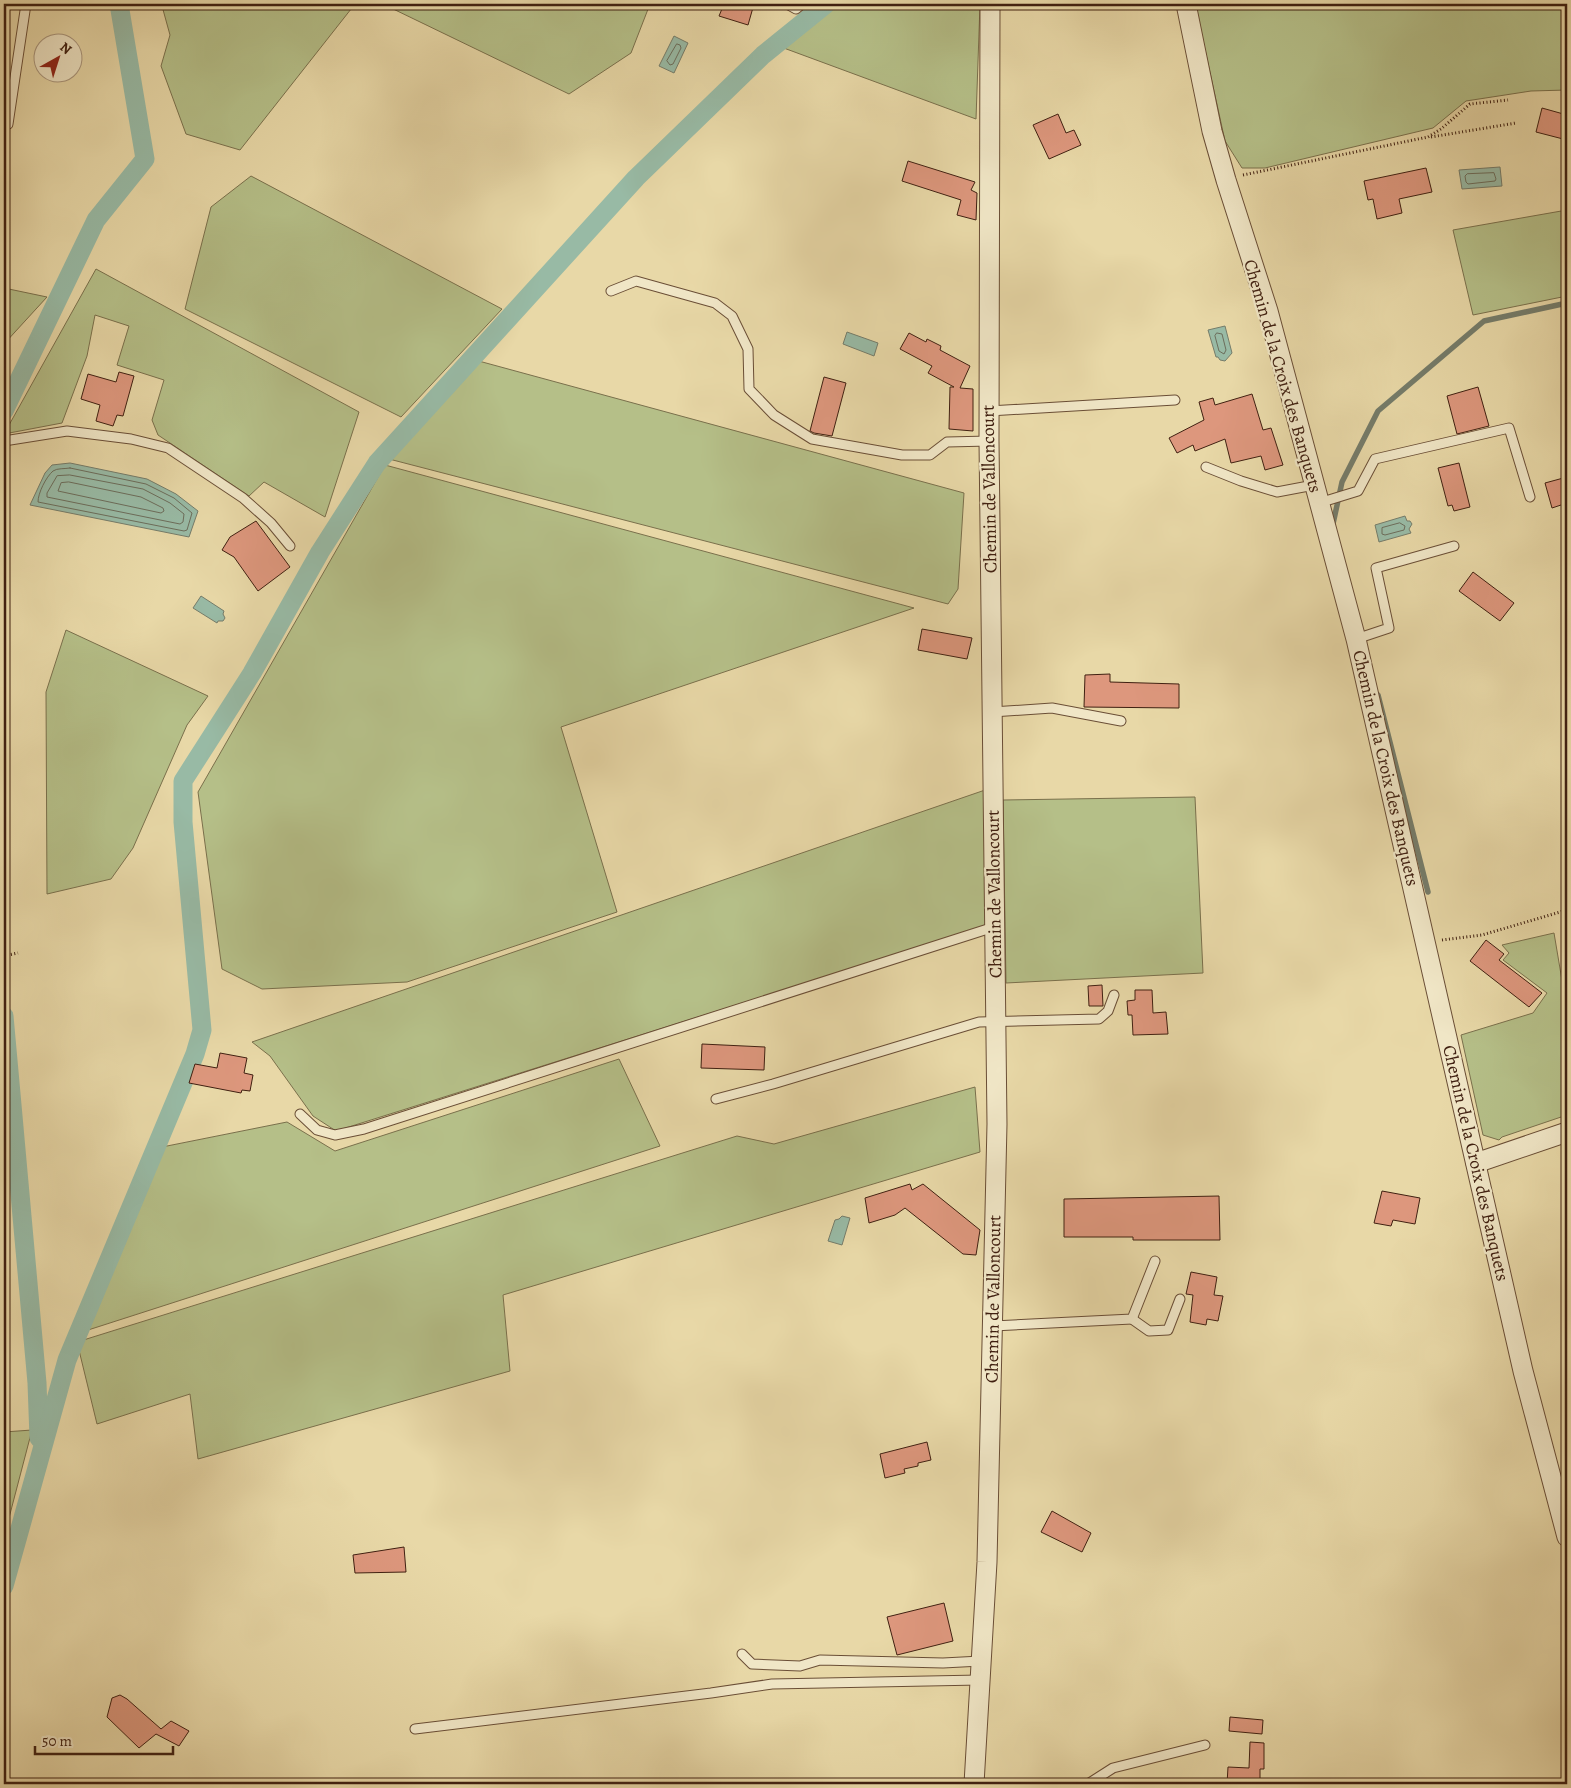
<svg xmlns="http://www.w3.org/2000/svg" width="1571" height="1788" font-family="Alegreya,serif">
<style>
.green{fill:#b5bf88;stroke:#7a704c}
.water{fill:#98baa5;stroke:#757c6a}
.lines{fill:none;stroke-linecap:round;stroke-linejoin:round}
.shore{stroke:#6c6d5b;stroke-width:1}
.stream{stroke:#757c6a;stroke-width:5.5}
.canal{stroke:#98baa5;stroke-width:19}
.building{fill:#dd977d;stroke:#402011}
.lane-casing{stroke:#6a4e36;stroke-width:11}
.street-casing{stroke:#6a4e36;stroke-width:21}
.path{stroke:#402011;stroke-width:3;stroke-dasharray:1 2.5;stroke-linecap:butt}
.lane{stroke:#f0e6c6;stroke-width:9}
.street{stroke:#f0e6c6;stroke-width:19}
.labels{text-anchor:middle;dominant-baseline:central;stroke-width:4.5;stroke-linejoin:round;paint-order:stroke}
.street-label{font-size:18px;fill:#402011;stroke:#f0e6c6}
</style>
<rect width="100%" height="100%" fill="#e8d8a7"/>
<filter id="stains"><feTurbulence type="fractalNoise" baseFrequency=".004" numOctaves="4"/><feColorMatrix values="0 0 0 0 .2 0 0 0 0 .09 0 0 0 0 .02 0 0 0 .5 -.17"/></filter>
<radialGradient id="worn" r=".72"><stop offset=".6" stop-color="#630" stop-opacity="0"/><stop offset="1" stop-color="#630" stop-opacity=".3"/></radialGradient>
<g class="green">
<path d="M155 4H355L240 150 186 134 161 66 170 35 162 6Z"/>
<path d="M387 4H650L631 53 569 94 387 6Z"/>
<path d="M832 4H980L976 119 781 47Z"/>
<path d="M1195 4H1567V90L1531 91 1466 101 1433 128 1265 168H1242L1225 141Z"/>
<path d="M251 176 502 309 401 417 185 309 211 207Z"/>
<path d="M1567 210V296L1473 315 1453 230Z"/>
<path d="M96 269 359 412 325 517 264 482 249 496 158 435 152 420 164 380 117 365 129 326 95 315 87 356 62 423 4 434Z"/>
<path d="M4 288 47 297 4 344Z"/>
<path d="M475 360 964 493 958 589 948 604 389 459Z"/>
<path d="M385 465 914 608 561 727 617 912 407 982 262 989 222 969 198 792Z"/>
<path d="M66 630 208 696 187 725 133 848 111 879 47 894 46 692Z"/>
<path d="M988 789 987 926 336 1131 313 1116 270 1056 252 1042Z"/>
<path d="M1195 797 1203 973 1006 983 1003 800Z"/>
<path d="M1554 933 1567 1010V1115L1502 1137 1499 1140 1483 1135 1461 1035 1533 1013 1547 993 1503 960 1509 953 1502 945Z"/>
<path d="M619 1059 660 1146 85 1331 162 1147 287 1122 335 1151Z"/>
<path d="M975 1087 980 1152 503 1295 510 1371 198 1459 190 1394 97 1424 77 1342 737 1136 774 1144Z"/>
<path d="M32 1430 4 1537V1432Z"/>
</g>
<g class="water">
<path d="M674 36 688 43 674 73 659 66Z"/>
<path d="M1500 167 1502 186 1462 189 1459 170Z"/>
<path d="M1225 326 1232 353 1225 361 1220 360 1218 357H1216L1208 330Z"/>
<path d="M847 332 878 343 874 356 843 344Z"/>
<path d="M70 463 147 479 176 494 198 511 189 537 30 505 45 473 52 465Z"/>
<path d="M1405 516 1407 521H1410L1412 524 1409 529 1411 533 1379 542 1375 525Z"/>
<path d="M201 596 224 611 223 614 225 618 223 621H218L217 623 193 608Z"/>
<path d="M842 1216 850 1218 842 1245 828 1241 835 1220 839 1219Z"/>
</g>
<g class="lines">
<g class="shore">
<path d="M677 44 680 45 681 48 673 64 670 65 667 61Z"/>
<path d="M1494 173 1496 179 1495 181 1468 184 1466 182 1465 176 1467 174Z"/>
<path d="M1217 333 1222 334 1226 350 1224 354 1219 351 1215 336Z"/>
<path d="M70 468 146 484 174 498 192 513 187 530 184 531 38 502C38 493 46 477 53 471 57 468 65 469 70 468Z"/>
<path d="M70 475 143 489 170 503 184 514 183 522 180 524 47 497V493L57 476Z"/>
<path d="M69 482 141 497 163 508 164 511 161 513 58 491 61 483Z"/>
<path d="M1400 523 1405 526 1404 530 1385 535 1382 534V528Z"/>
</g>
<g class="stream">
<path d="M1333 524 1342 482 1378 411 1484 321 1567 303"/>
<path d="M1378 695 1428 892"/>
</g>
<g class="canal">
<path d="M4 411 96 220 145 159 119 4"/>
<path d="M4 1016 37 1383 39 1438"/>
<path d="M4 1586 67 1360 195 1054 202 1030 183 822V781L252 673 320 552 377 463 636 178 763 55 826 4"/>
</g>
</g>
<g class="building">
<path d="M724 4H754L748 25 719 16Z"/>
<path d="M1542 108 1567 115V140L1536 132Z"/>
<path d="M1058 114 1066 133 1074 130 1081 145 1049 159 1033 125Z"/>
<path d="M908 161 975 182 971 190 977 193 976 220 957 215 961 200 902 181Z"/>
<path d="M1426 168 1432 192 1399 199 1402 213 1377 219 1373 199 1368 200 1364 181Z"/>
<path d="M909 333 926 342 927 339 941 346 940 350 970 366 960 388 973 389V431L949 429 950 387H954L928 373 932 366 900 349Z"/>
<path d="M119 372 134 376 123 416 117 415 113 426 96 421 100 405 81 399 88 374 116 382Z"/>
<path d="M824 377 846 383 832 436 814 433 810 431Z"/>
<path d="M1478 387 1489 426 1457 434 1447 396Z"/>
<path d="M1252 394 1263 430 1271 428 1283 465 1265 470 1261 456 1231 463 1225 439 1195 451 1193 445 1177 453 1169 438 1204 420 1199 402 1213 398 1215 405Z"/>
<path d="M1459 463 1470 507 1454 511 1452 505 1448 506 1438 468Z"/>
<path d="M1567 477V503L1552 508 1545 483Z"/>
<path d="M256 521 290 567 258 591 234 557 222 550 230 537Z"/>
<path d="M1473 572 1514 603 1500 621 1459 591Z"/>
<path d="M922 629 972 638 967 659 918 650Z"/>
<path d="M1110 674V682L1179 684V708L1084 707 1085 675Z"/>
<path d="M1486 940 1504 954 1499 960 1542 993 1529 1007 1470 961Z"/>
<path d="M1102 985 1103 1006H1089L1088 986Z"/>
<path d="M1135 990H1152L1153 1013 1166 1012 1168 1034 1133 1035 1132 1015H1128L1127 1001 1135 1000Z"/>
<path d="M702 1044 765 1047 764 1070 701 1068Z"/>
<path d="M220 1053 247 1058 244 1073 253 1075 250 1091 242 1090 241 1093 189 1083 195 1064 217 1068Z"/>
<path d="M910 1184 912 1190 923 1184 980 1230 976 1255 963 1254 905 1208 895 1215 869 1223 865 1198Z"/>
<path d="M1382 1191 1420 1198 1415 1224 1393 1220 1391 1226 1374 1223Z"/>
<path d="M1219 1196 1220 1240H1133V1237H1064V1199Z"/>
<path d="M1191 1272 1217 1277 1214 1295 1223 1296 1218 1321 1207 1319 1206 1325 1190 1322 1193 1295 1186 1294Z"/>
<path d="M927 1442 931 1460 918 1463V1466L904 1469 905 1473 885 1478 880 1454Z"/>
<path d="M1052 1511 1091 1533 1082 1552 1041 1532Z"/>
<path d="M404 1547 406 1572 355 1573 353 1555Z"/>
<path d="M944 1603 953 1641 897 1655 887 1617Z"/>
<path d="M120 1695 127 1699 161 1729 171 1721 189 1731 179 1746 156 1734 139 1748 107 1717 112 1698Z"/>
<path d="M1230 1717 1263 1720 1262 1734 1229 1731Z"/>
<path d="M1250 1742 1264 1743V1769H1260V1784H1227L1228 1767 1249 1768Z"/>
</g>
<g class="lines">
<defs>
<g id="lane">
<path d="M787 4 796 9 802 4"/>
<path d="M4 124H8L26 4"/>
<path d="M611 291 636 281 715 303 732 316 748 349 749 389 774 415 812 439 902 455H930L947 442 989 441"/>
<path d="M989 411 1175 400"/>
<path d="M4 441 67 431 131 439 168 448 243 498 271 523 290 546"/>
<path d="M1206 467 1241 481 1277 492 1314 485"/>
<path d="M1319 503 1358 491 1375 459 1509 428 1530 497"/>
<path d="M1356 639 1389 628 1376 568 1454 546"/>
<path d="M992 712 1052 708 1121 721"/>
<path d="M716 1099 773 1084 979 1022 1099 1019 1108 1011 1114 995"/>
<path d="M300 1114 317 1130 335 1135 364 1129 994 927"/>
<path d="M1132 1319 1149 1331 1168 1330 1180 1299"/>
<path d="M993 1326 1132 1319 1155 1261"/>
<path d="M742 1654 752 1664 800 1666 820 1660 943 1663 981 1661"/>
<path d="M415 1729 711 1693 772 1684 980 1680"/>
<path d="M1088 1784 1113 1768 1205 1745"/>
</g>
<g id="street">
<path d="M1186 4 1212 131 1226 180 1268 311 1356 639 1523 1371 1567 1537"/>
<path d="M1476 1163 1567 1132"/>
<path d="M974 1784 987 1562 997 1124 989 441 990 4"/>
</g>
</defs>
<use href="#lane" class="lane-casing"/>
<use href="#street" class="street-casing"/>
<g class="path">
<path d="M1431 137 1516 123"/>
<path d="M1243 175 1428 137 1441 129 1470 104 1508 100"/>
<path d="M1442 940 1482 935 1567 910"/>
<path d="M4 956 18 953"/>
</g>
<use href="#lane" class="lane"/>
<use href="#street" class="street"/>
</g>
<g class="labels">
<g class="street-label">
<text transform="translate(1283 376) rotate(74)">Chemin de la Croix des Banquets</text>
<text transform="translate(989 489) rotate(-91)">Chemin de Valloncourt</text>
<text transform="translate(1386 768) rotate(77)">Chemin de la Croix des Banquets</text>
<text transform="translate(994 894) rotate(-91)">Chemin de Valloncourt</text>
<text transform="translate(1476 1163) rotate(77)">Chemin de la Croix des Banquets</text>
<text transform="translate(993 1299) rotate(-89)">Chemin de Valloncourt</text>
</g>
</g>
<rect width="1571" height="1788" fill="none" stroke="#e8d8a7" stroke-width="20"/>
<rect x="5" y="5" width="1561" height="1778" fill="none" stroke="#402011" stroke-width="2.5"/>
<rect x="10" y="10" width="1551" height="1768" fill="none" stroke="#402011"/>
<g transform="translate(58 58) rotate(39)"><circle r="24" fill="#f0e6c6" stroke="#aa977e"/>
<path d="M0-4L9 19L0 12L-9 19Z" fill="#8f2418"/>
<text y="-8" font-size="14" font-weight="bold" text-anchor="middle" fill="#402011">N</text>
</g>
<path d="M35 1746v8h138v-8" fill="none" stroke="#402011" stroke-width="2.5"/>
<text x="42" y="1746" font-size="15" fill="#402011" stroke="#f0e6c6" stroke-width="4" paint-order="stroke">50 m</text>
<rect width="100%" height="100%" filter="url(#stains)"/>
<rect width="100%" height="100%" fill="url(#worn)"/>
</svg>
